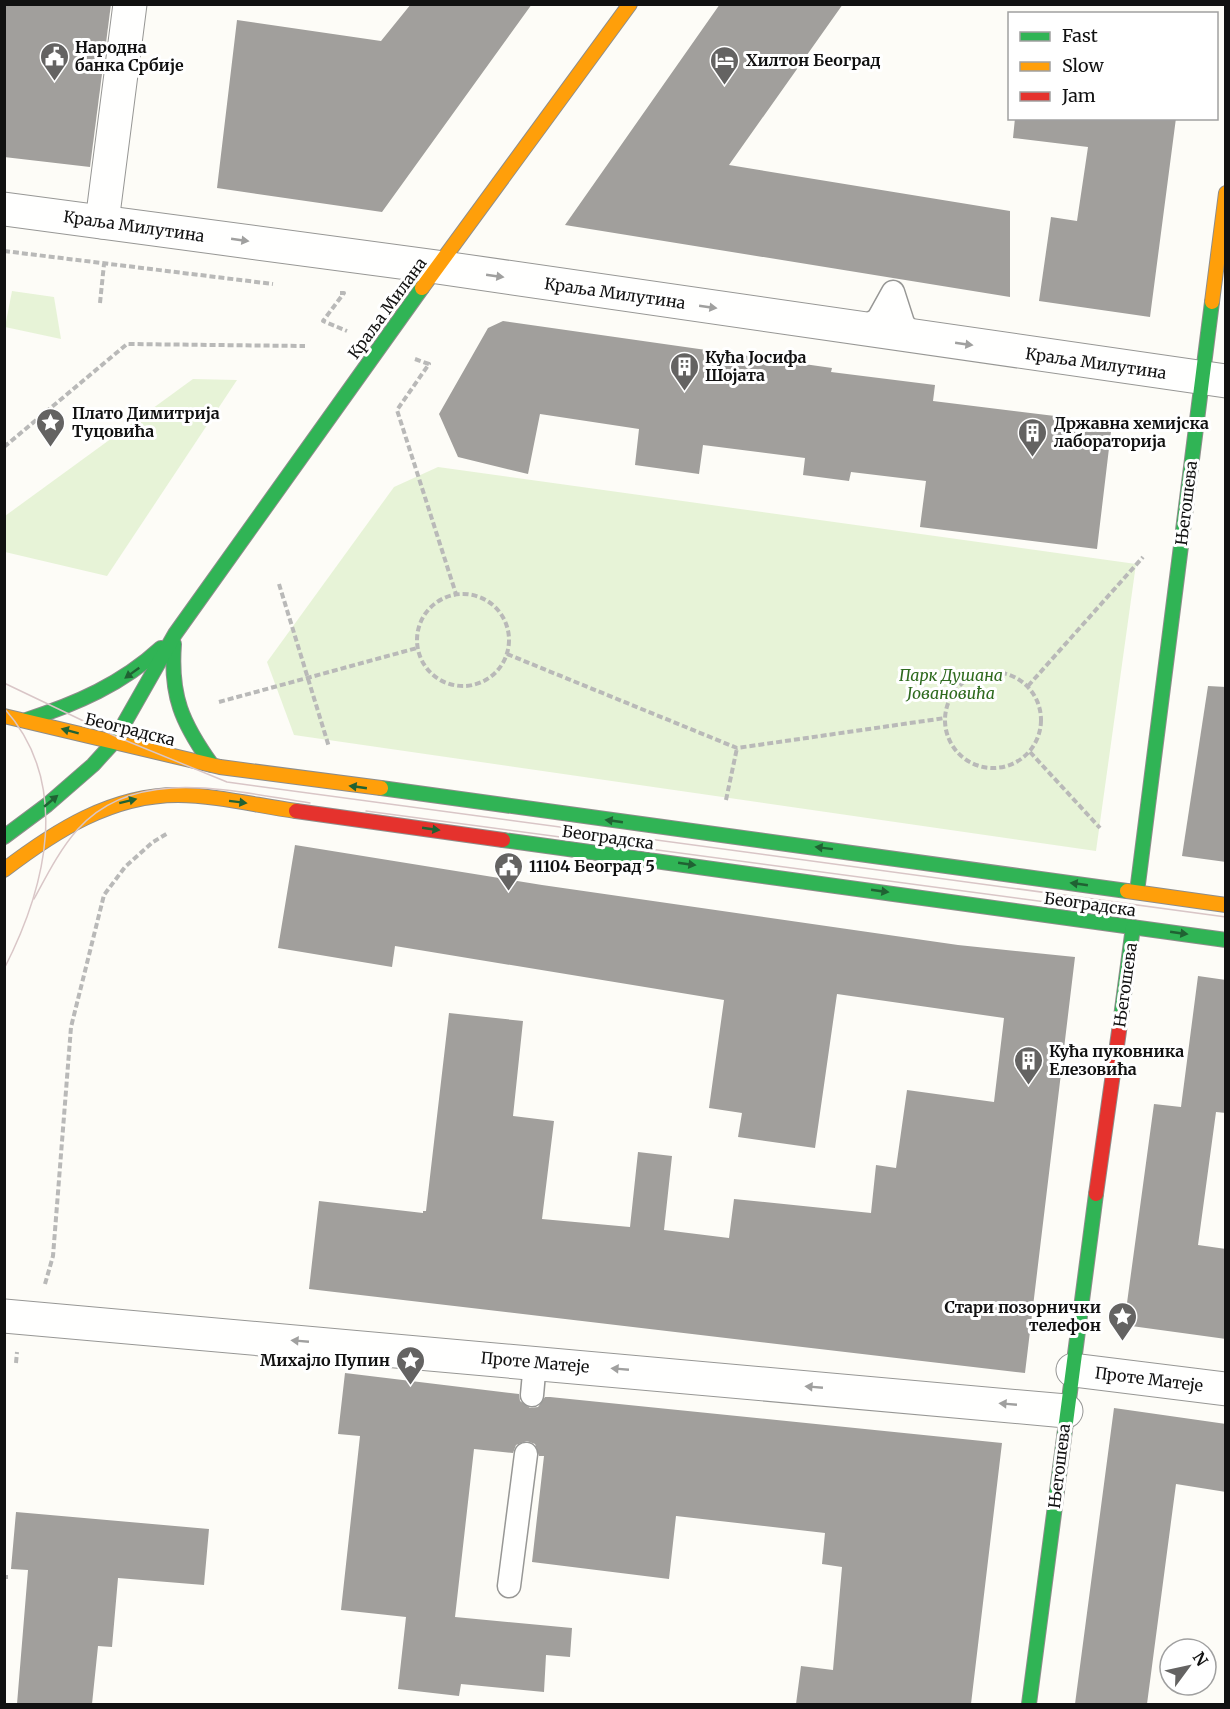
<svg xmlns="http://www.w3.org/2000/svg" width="1230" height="1709" font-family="Merriweather,serif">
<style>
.green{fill:#e7f3d7}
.building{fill:#a19f9c}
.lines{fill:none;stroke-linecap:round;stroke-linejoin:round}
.lane-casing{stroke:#979795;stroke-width:25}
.street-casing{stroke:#979795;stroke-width:35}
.fast-casing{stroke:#8e8d8b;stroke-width:16}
.slow-casing{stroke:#8e8d8b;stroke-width:16}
.jam-casing{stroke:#8e8d8b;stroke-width:16}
.path{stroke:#b9b9b8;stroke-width:4;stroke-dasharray:6 3;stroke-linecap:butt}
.lane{stroke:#fffffe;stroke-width:22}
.street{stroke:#fffffe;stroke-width:33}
.fast{stroke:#30b455;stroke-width:14}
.slow{stroke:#ff9f0a;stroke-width:14}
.jam{stroke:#e5322d;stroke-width:14}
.tram{stroke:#d9c6c7;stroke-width:1.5}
.oneway{fill:#a0a09f}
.oneway2{fill:#206233}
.labels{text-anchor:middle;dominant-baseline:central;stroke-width:6;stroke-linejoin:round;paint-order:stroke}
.poi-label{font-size:16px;font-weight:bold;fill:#111;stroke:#fff;text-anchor:start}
.street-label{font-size:16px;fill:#111;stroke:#fff}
.park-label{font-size:16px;font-style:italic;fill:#2f6b1f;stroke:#fff}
</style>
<rect width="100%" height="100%" fill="#fdfcf7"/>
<g class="green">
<path d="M12 291 54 297 61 339 5 327Z"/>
<path d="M193 379 237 380 107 576 5 552V516Z"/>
<path d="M438 467 1136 564 1096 851 294 735 267 662 394 487Z"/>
</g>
<g class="building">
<path d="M4 4H111L90 167 4 157Z"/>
<path d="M411 4H532L382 212 217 188 237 20 381 41Z"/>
<path d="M720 4H843L729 165 1010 211V297L565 225Z"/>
<path d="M1015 118H1176L1150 317 1039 301 1051 217 1077 221 1088 147 1013 138Z"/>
<path d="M503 321 832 368 831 372 935 385 933 401 1112 423 1097 549 920 527 926 481 851 472 849 481 803 475 805 458 703 445 699 474 635 465 639 429 540 414 528 474 458 457 439 414 488 328Z"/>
<path d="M1208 686 1226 687V862L1182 856Z"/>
<path d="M295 845 542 885 958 945 1075 957 1025 1373 309 1289 319 1201 423 1213V1211H426L449 1013 523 1021 513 1116 554 1121 542 1219 630 1227 638 1152 672 1156 664 1230 729 1238 734 1199 871 1213 876 1165 896 1168 907 1090 994 1102 1004 1018 837 994 815 1148 738 1137 742 1113 709 1108 724 1000 395 946 392 967 278 948Z"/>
<path d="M1198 976 1226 980V1113L1216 1112 1198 1245 1226 1249V1339L1124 1325 1154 1104 1181 1107Z"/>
<path d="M345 1373 519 1394 520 1401 530 1408 538 1407 545 1397H550L1002 1443 971 1704H796L801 1666 833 1670 842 1567 822 1564 825 1533 676 1516 669 1579 532 1562 544 1456H539L535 1444 527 1441 516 1445 513 1453 474 1449 455 1617 572 1628 570 1657 546 1655 544 1692 461 1684 459 1696 398 1689 406 1617 341 1610 360 1436 338 1434Z"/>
<path d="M1114 1408 1226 1424V1492L1176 1484 1147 1704H1075Z"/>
<path d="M16 1512 209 1529 204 1585 118 1578 112 1647 98 1646 92 1704H17L28 1570 11 1569Z"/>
</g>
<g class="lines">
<defs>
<g id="lane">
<path d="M862 329 878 319 893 292 903 323 913 337"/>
<path d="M532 1395 535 1362"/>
<path d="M509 1586 526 1454"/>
</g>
<g id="street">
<path d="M4 209 437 267 1226 381"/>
<path d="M102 222 130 4"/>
<path d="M4 1316 1066 1411"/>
<path d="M1073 1370 1226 1389"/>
</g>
<g id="fast">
<path d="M174 644C170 696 182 723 212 765"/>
<path d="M26 720C76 704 122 684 161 648"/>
<path d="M381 788 1127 891"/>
<path d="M4 837 47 805 93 765 113 743 175 634 422 288"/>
<path d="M503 840 1226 940"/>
<path d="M1137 892 1212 302"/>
<path d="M1121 1017 1133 927"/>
<path d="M1029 1704 1096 1194"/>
</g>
<g id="slow">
<path d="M422 288 630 4"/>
<path d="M1212 302 1226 193"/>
<path d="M4 716 220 767 381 788"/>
<path d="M4 870C55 831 111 795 178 795 215 795 259 806 296 811"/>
<path d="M1127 891 1226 905"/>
</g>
<g id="jam">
<path d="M296 811 503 840"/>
<path d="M1096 1194 1121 1017"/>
</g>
</defs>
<use href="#lane" class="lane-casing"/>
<use href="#street" class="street-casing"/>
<use href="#fast" class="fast-casing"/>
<use href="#slow" class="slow-casing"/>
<use href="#jam" class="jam-casing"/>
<g class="path">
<path d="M4 251 273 284"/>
<path d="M340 293H344L323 321 347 331"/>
<path d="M100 303 104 264"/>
<path d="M415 359 429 364 397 410 456 594"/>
<path d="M4 447 127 344 305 346"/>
<path d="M279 584 329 747"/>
<circle cx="463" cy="640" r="46"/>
<path d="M507 654 737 748 945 718"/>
<circle cx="993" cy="720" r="48"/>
<path d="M1028 686 1143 557"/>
<path d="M219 702 417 648"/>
<path d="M1030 752 1100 828"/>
<path d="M726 800 737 748"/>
<path d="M45 1284 53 1256 71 1027 104 895 125 867 153 842 168 833"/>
<path d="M16 1363 17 1352"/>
<path d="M4 1577H8"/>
</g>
<use href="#lane" class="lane"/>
<use href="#street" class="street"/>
<use href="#fast" class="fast"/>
<use href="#slow" class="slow"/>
<use href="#jam" class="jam"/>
<g class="tram">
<path d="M4 683 117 737 227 782 1226 917"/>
<path d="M4 708C72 784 46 887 4 969"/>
<path d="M366 811 1106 910"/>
<path d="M34 899C47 875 60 849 78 829 136 764 235 792 310 803"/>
</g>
</g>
<defs><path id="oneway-solid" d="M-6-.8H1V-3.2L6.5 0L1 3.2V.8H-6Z" transform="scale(1.5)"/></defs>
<g class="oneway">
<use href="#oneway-solid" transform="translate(240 240) rotate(8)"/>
<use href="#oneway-solid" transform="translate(495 276) rotate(8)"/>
<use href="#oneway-solid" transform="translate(708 307) rotate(8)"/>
<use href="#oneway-solid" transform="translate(964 344) rotate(8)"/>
<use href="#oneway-solid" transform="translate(300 1341) rotate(-175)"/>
<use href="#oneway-solid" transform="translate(620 1369) rotate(-175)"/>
<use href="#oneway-solid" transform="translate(814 1387) rotate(-175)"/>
<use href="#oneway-solid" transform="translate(1008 1404) rotate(-175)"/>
</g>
<g class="oneway2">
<use href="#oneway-solid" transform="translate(132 673) rotate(144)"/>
<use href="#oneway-solid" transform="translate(70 731) rotate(-165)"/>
<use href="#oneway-solid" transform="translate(358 787) rotate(-172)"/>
<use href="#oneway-solid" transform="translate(51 801) rotate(-40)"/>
<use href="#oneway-solid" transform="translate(128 801) rotate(-14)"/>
<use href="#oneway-solid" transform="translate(238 802) rotate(7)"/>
<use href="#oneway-solid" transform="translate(614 821) rotate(-172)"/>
<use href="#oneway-solid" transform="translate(431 829) rotate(8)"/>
<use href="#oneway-solid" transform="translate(824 848) rotate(-173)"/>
<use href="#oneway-solid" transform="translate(687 864) rotate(8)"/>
<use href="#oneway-solid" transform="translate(1079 884) rotate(-172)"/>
<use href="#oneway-solid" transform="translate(880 891) rotate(8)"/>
<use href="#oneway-solid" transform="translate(1179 933) rotate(8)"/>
</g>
<defs>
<symbol id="civic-pin" viewBox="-11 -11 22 30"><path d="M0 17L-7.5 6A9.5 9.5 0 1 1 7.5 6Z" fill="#646362" stroke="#fff"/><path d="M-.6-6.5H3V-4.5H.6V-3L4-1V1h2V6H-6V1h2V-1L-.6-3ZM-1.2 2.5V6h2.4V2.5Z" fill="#fff"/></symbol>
<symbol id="hotel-pin" viewBox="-11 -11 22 30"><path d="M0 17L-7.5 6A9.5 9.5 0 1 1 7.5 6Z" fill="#646362" stroke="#fff"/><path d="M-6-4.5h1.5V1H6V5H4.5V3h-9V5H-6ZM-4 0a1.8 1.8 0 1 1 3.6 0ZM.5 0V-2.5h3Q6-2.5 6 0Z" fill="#fff"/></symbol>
<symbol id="building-pin" viewBox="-11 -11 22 30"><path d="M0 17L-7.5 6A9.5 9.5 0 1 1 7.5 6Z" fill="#646362" stroke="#fff"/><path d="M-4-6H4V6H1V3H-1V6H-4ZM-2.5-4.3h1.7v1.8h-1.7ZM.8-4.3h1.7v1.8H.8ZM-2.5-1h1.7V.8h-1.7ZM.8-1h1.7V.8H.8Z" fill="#fff"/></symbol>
<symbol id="sight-pin" viewBox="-11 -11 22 30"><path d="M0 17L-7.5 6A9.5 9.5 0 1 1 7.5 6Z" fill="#646362" stroke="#fff"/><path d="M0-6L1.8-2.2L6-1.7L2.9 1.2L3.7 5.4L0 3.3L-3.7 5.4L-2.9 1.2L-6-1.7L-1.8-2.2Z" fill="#fff"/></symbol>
</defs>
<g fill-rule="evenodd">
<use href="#civic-pin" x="38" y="40" width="33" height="45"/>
<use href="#hotel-pin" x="708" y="44" width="33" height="45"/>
<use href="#building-pin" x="668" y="350" width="33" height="45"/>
<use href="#sight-pin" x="34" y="406" width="33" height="45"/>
<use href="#building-pin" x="1016" y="416" width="33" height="45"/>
<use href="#civic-pin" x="492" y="850" width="33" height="45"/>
<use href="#building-pin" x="1012" y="1044" width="33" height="45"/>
<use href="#sight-pin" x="1106" y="1300" width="33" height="45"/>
<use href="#sight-pin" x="394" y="1344" width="33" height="45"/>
</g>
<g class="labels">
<g class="poi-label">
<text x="75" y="47">Народна<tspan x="75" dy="18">банка Србије</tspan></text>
<text x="746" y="60">Хилтон Београд</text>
<text x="705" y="357">Кућа Јосифа<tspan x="705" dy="18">Шојата</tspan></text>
<text x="72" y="413">Плато Димитрија<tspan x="72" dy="18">Туцовића</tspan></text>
<text x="1054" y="423">Државна хемијска<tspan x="1054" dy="18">лабораторија</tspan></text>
<text x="529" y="866">11104 Београд 5</text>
<text x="1049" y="1051">Кућа пуковника<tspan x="1049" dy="18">Елезовића</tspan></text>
<text x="1101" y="1307" text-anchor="end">Стари позорнички<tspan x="1101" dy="18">телефон</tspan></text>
<text x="390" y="1360" text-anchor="end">Михајло Пупин</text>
</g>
<g class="street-label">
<text transform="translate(134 226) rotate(8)">Краља Милутина</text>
<text transform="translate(615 293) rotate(8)">Краља Милутина</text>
<text transform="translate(387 308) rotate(-54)">Краља Милана</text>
<text transform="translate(1096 363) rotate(8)">Краља Милутина</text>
<text transform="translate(1186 503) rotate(-83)">Његошева</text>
<text transform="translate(130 729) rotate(14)">Београдска</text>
<text transform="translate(608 837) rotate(8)">Београдска</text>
<text transform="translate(1090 904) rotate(8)">Београдска</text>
<text transform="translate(1125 985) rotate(-82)">Његошева</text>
<text transform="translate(535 1362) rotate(5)">Проте Матеје</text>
<text transform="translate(1149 1379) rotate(7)">Проте Матеје</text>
<text transform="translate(1059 1466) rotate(-83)">Његошева</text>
</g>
<g class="park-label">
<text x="951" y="675">Парк Душана<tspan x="951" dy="18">Јовановића</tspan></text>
</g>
</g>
<rect width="1230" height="1709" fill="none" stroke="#111111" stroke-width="12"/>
<rect x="1008" y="12" width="210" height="108" fill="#ffffff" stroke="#a0a0a0" stroke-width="1.5"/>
<rect x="1020" y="32" width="30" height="9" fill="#30b455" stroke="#a0a0a0" stroke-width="1.5"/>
<text x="1062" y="42" font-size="18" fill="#111111">Fast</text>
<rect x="1020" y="62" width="30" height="9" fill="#ff9f0a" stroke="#a0a0a0" stroke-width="1.5"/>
<text x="1062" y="72" font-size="18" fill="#111111">Slow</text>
<rect x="1020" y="92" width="30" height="9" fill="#e5322d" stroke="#a0a0a0" stroke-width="1.5"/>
<text x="1062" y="102" font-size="18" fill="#111111">Jam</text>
<g transform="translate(1188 1667) rotate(57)"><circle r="28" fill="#ffffff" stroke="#a0a0a0" stroke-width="1.5"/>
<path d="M0-4.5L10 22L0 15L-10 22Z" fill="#646362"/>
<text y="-9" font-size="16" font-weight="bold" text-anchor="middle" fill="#111111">N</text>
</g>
</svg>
